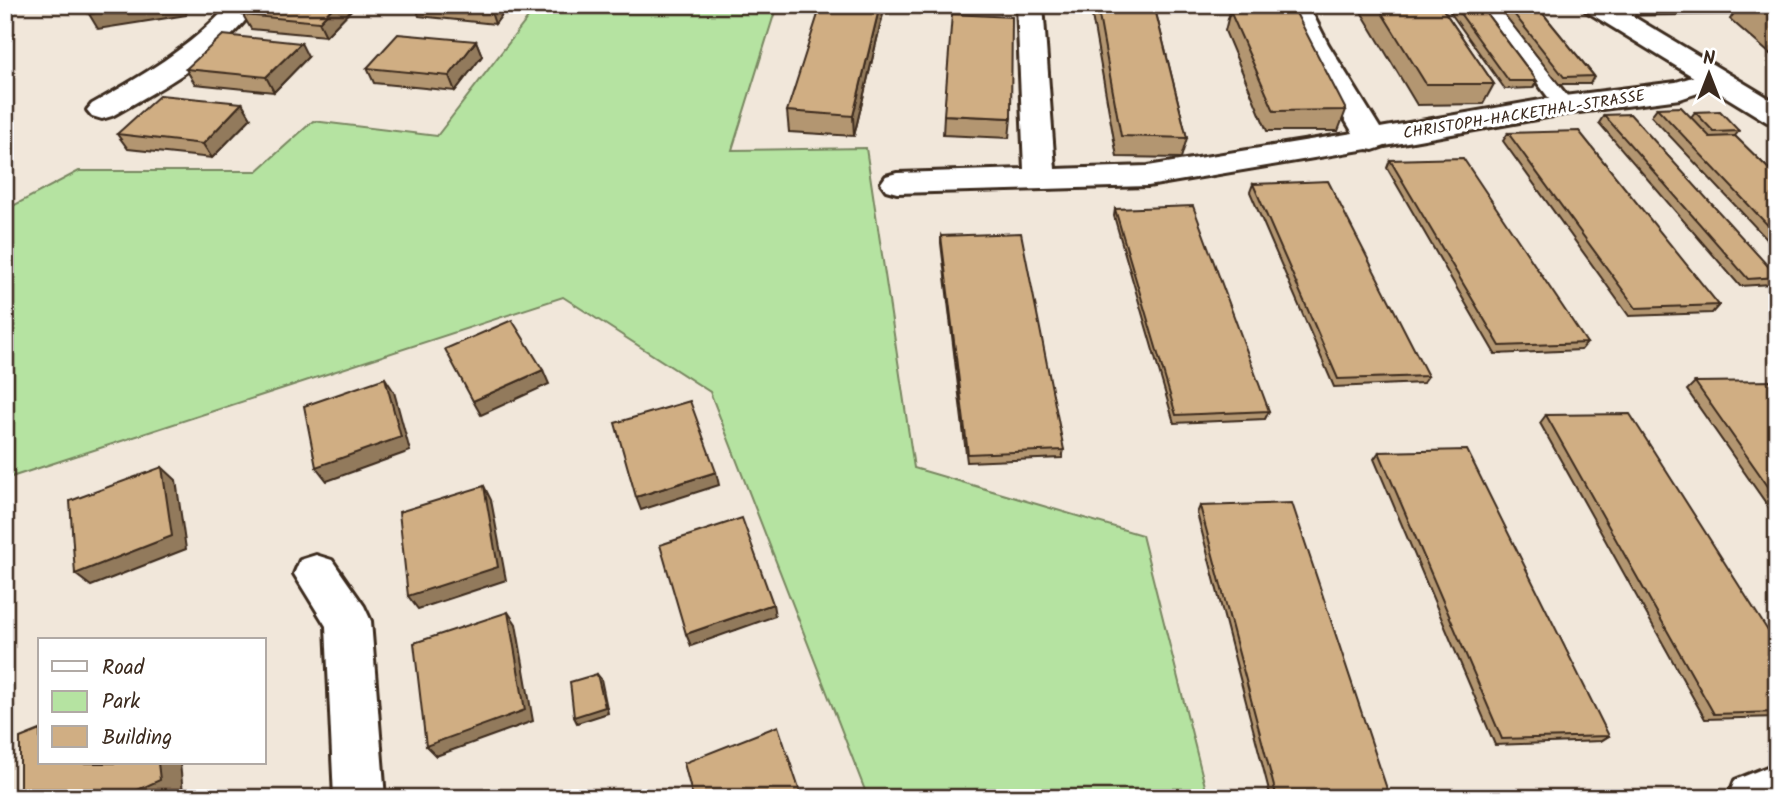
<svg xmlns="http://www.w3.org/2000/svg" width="1782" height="803" font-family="Kalam,sans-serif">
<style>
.green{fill:#b5e3a1;stroke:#788660;stroke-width:2}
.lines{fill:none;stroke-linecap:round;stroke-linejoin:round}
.service-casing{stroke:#3b2a1e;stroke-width:6}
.minor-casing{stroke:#3b2a1e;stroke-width:6}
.tertiary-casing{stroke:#3b2a1e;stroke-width:6}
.service{fill:#fff;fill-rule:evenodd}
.minor{fill:#fff;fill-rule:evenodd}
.tertiary{fill:#fff;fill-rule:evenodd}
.wall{fill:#b39671;stroke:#3b2a1e;stroke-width:2}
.shaded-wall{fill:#927a5c;stroke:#3b2a1e;stroke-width:2}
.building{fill:#d0ae83;stroke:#3b2a1e;stroke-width:2}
.labels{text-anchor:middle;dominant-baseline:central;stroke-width:6;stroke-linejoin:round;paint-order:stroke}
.far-street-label{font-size:16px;fill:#3b2a1e;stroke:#fff}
</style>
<rect width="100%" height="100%" fill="#f1e7da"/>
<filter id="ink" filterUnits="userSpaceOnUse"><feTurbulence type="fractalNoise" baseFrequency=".0143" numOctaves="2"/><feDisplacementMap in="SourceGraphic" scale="14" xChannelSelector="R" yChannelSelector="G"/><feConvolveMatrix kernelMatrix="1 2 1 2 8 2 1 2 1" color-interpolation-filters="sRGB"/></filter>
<g filter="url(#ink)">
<path class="green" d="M538 5H777L732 150 866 148 914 468 1142 535 1208 798H868L710 392 563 297 5 479V210L79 171H257L313 121 437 136Z"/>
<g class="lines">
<defs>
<g id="service">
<path d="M1479 5H1496L1571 101 1573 105 1571 109H1557Z"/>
<path d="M1595 5H1777V12L1601 14 1595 13 1593 9Z"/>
</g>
<g id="minor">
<path d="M229 5H257C222 56 164 87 112 116L102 119 92 116 87 110 92 104C142 76 190 48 229 5Z"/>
<path d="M1017 5H1043L1055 169 1148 166 1353 133 1300 44 1282 5H1308L1328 44 1380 128 1564 96 1676 82 1715 70 1725 72 1729 78 1725 84 1680 99 1564 114 1385 146 1373 150 1367 149 1148 186 897 193 886 190 881 183 886 176 897 173 1024 169Z"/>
<path d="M316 555 332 560 364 606 371 621 385 798H334L326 626 294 574 300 560Z"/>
<path d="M1777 763V798H1728L1735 780Z"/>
</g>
<path id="tertiary" d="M1582 5H1614L1777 103V125L1767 122 1586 11Z"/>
</defs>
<use href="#service" class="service-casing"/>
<use href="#minor" class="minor-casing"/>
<use href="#tertiary" class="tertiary-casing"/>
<use href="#service" class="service"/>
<use href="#minor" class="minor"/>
<use href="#tertiary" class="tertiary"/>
</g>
<g class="wall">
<path d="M253 5H356L326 36 251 29 243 15Z"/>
<path d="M415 5H509L495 24 419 16Z"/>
<path d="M1092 5H1154L1187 138 1181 158 1117 157 1091 10Z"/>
<path d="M1357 5H1440L1494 84 1483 104 1417 105Z"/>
<path d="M1445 5H1480L1537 81 1533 88 1505 89Z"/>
<path d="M1497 5H1536L1594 76 1590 84H1559Z"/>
<path d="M1740 5H1777V60L1730 19Z"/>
<path d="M1230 11 1346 110 1338 131H1267L1225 31Z"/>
<path d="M883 14 854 136 789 132 787 111Z"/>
<path d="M476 41 482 56 455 91 374 83 367 68Z"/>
<path d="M308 57 274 92 195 84 186 69Z"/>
<path d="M242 103 251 118 212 158 128 149 117 134Z"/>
<path d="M1657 108 1691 117 1695 112 1739 131 1735 136 1777 177V250L1651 116Z"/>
<path d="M944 115 1011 118 1009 138 943 135Z"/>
<path d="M1604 115 1777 276V278L1771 284 1740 286 1599 123Z"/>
<path d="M1508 133 1719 305 1712 313 1629 316 1503 141Z"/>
<path d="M1390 160 1587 343 1581 350 1495 354 1387 168Z"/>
<path d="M1253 184 1428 376 1423 383 1334 387 1250 192Z"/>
<path d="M1115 209 1269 411 1265 419 1174 423 1114 216Z"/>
<path d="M941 236 1064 450 1062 458 967 462 941 243Z"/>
<path d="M1695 382H1777V519L1687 390Z"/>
<path d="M1546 415 1777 645V717L1705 719 1540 423Z"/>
<path d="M1379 452 1609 736 1601 741 1495 745 1374 459Z"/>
<path d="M1200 506 1390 798H1271L1197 513Z"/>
</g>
<g class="shaded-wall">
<path d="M5 5H9L14 11 5 31Z"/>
<path d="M149 5H188L186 15 98 29 89 14Z"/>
<path d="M335 5H356L326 36 319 22Z"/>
<path d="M493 5H509L495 24 490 9Z"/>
<path d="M880 5H883V14L854 136 853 116Z"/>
<path d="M476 41 482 56 455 91 449 76Z"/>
<path d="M301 43 308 57 274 92 266 77Z"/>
<path d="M242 103 251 118 212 158 203 144Z"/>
<path d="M543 370 549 384 481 415 473 401Z"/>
<path d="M385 378 394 392 410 451 327 481 316 467Z"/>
<path d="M162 467 176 480 186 549 91 586 75 574Z"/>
<path d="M716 472 719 485 641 510 636 497Z"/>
<path d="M484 486 491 500 506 580 418 609 408 596Z"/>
<path d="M773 604 775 616 691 646 686 634Z"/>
<path d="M508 612 516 624 533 721 436 756 426 746Z"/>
<path d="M597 674 601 679 608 713 577 723 574 717Z"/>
<path d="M158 763H180L183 793 173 798H120Z"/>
</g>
<g class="building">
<path d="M92 5H149L89 14Z"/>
<path d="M253 5H335L319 22 243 15Z"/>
<path d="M447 5H493L490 9Z"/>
<path d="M821 5H880L853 116 787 111Z"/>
<path d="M1097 5H1154L1187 138 1121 136Z"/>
<path d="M1377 5H1440L1494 84H1426Z"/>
<path d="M1454 5H1480L1537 81H1509Z"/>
<path d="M1507 5H1536L1594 76 1564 77Z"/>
<path d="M1230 11H1295L1346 110 1274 111Z"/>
<path d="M952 14 1012 17 1011 118 944 115Z"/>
<path d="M398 34 476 41 449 76 367 68Z"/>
<path d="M223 35 301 43 266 77 186 69Z"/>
<path d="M160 95 242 103 203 144 117 134Z"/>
<path d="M1681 107 1710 137 1735 136 1777 177V235L1657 108Z"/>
<path d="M1720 111 1739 131 1714 132 1695 112Z"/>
<path d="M1630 114 1777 276V277L1748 279 1604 115Z"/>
<path d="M1579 131 1719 305 1636 308 1508 133Z"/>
<path d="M1463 158 1587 343 1500 346 1390 160Z"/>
<path d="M1328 181 1428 376 1338 379 1253 184Z"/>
<path d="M1193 206 1269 411 1176 415 1115 209Z"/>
<path d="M1021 233 1064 450 968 454 941 236Z"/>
<path d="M512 320 543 370 473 401 445 349Z"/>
<path d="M385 378 401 437 316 467 304 406Z"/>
<path d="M1776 381 1777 382V499L1695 382Z"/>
<path d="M690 401 716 472 636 497 615 423Z"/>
<path d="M1630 414 1777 645V712L1714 714 1546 415Z"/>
<path d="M1467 450 1609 736 1502 739 1379 452Z"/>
<path d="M162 467 172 536 75 574 70 501Z"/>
<path d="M484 486 498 567 408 596 399 512Z"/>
<path d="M1292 503 1390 798H1277L1200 506Z"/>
<path d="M742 518 773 604 686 634 660 545Z"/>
<path d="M508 612 525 710 426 746 414 643Z"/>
<path d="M597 674 605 707 574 717 570 682Z"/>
<path d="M778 726 802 798H693L684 763Z"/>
<path d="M40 730V763H158L160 780 120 798H20V738Z"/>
</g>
</g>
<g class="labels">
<g class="far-street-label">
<text transform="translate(1524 115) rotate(-9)">CHRISTOPH-HACKETHAL-STRASSE</text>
</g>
</g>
<rect width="1782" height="803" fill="none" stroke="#fff" stroke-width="28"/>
<rect x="14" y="14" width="1754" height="775" fill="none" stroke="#3b2a1e" stroke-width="2.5" filter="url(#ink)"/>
<rect x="38" y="638" width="228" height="126" fill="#ffffff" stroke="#b1aaa5" stroke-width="2"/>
<rect x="52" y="661" width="35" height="10" fill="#ffffff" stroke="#b1aaa5" stroke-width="2"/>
<text x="102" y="674" font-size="21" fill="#3b2a1e">Road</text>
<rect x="52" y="691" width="35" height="21" fill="#b5e3a1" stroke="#b1aaa5" stroke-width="2"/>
<text x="102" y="708" font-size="21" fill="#3b2a1e">Park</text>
<rect x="52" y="726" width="35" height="21" fill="#d0ae83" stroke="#b1aaa5" stroke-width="2"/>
<text x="102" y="744" font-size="21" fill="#3b2a1e">Building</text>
<g transform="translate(1709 74)" stroke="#ffffff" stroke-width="5" paint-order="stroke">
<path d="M0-5L12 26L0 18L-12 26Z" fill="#3b2a1e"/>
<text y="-10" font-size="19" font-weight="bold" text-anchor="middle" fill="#3b2a1e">N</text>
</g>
</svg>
